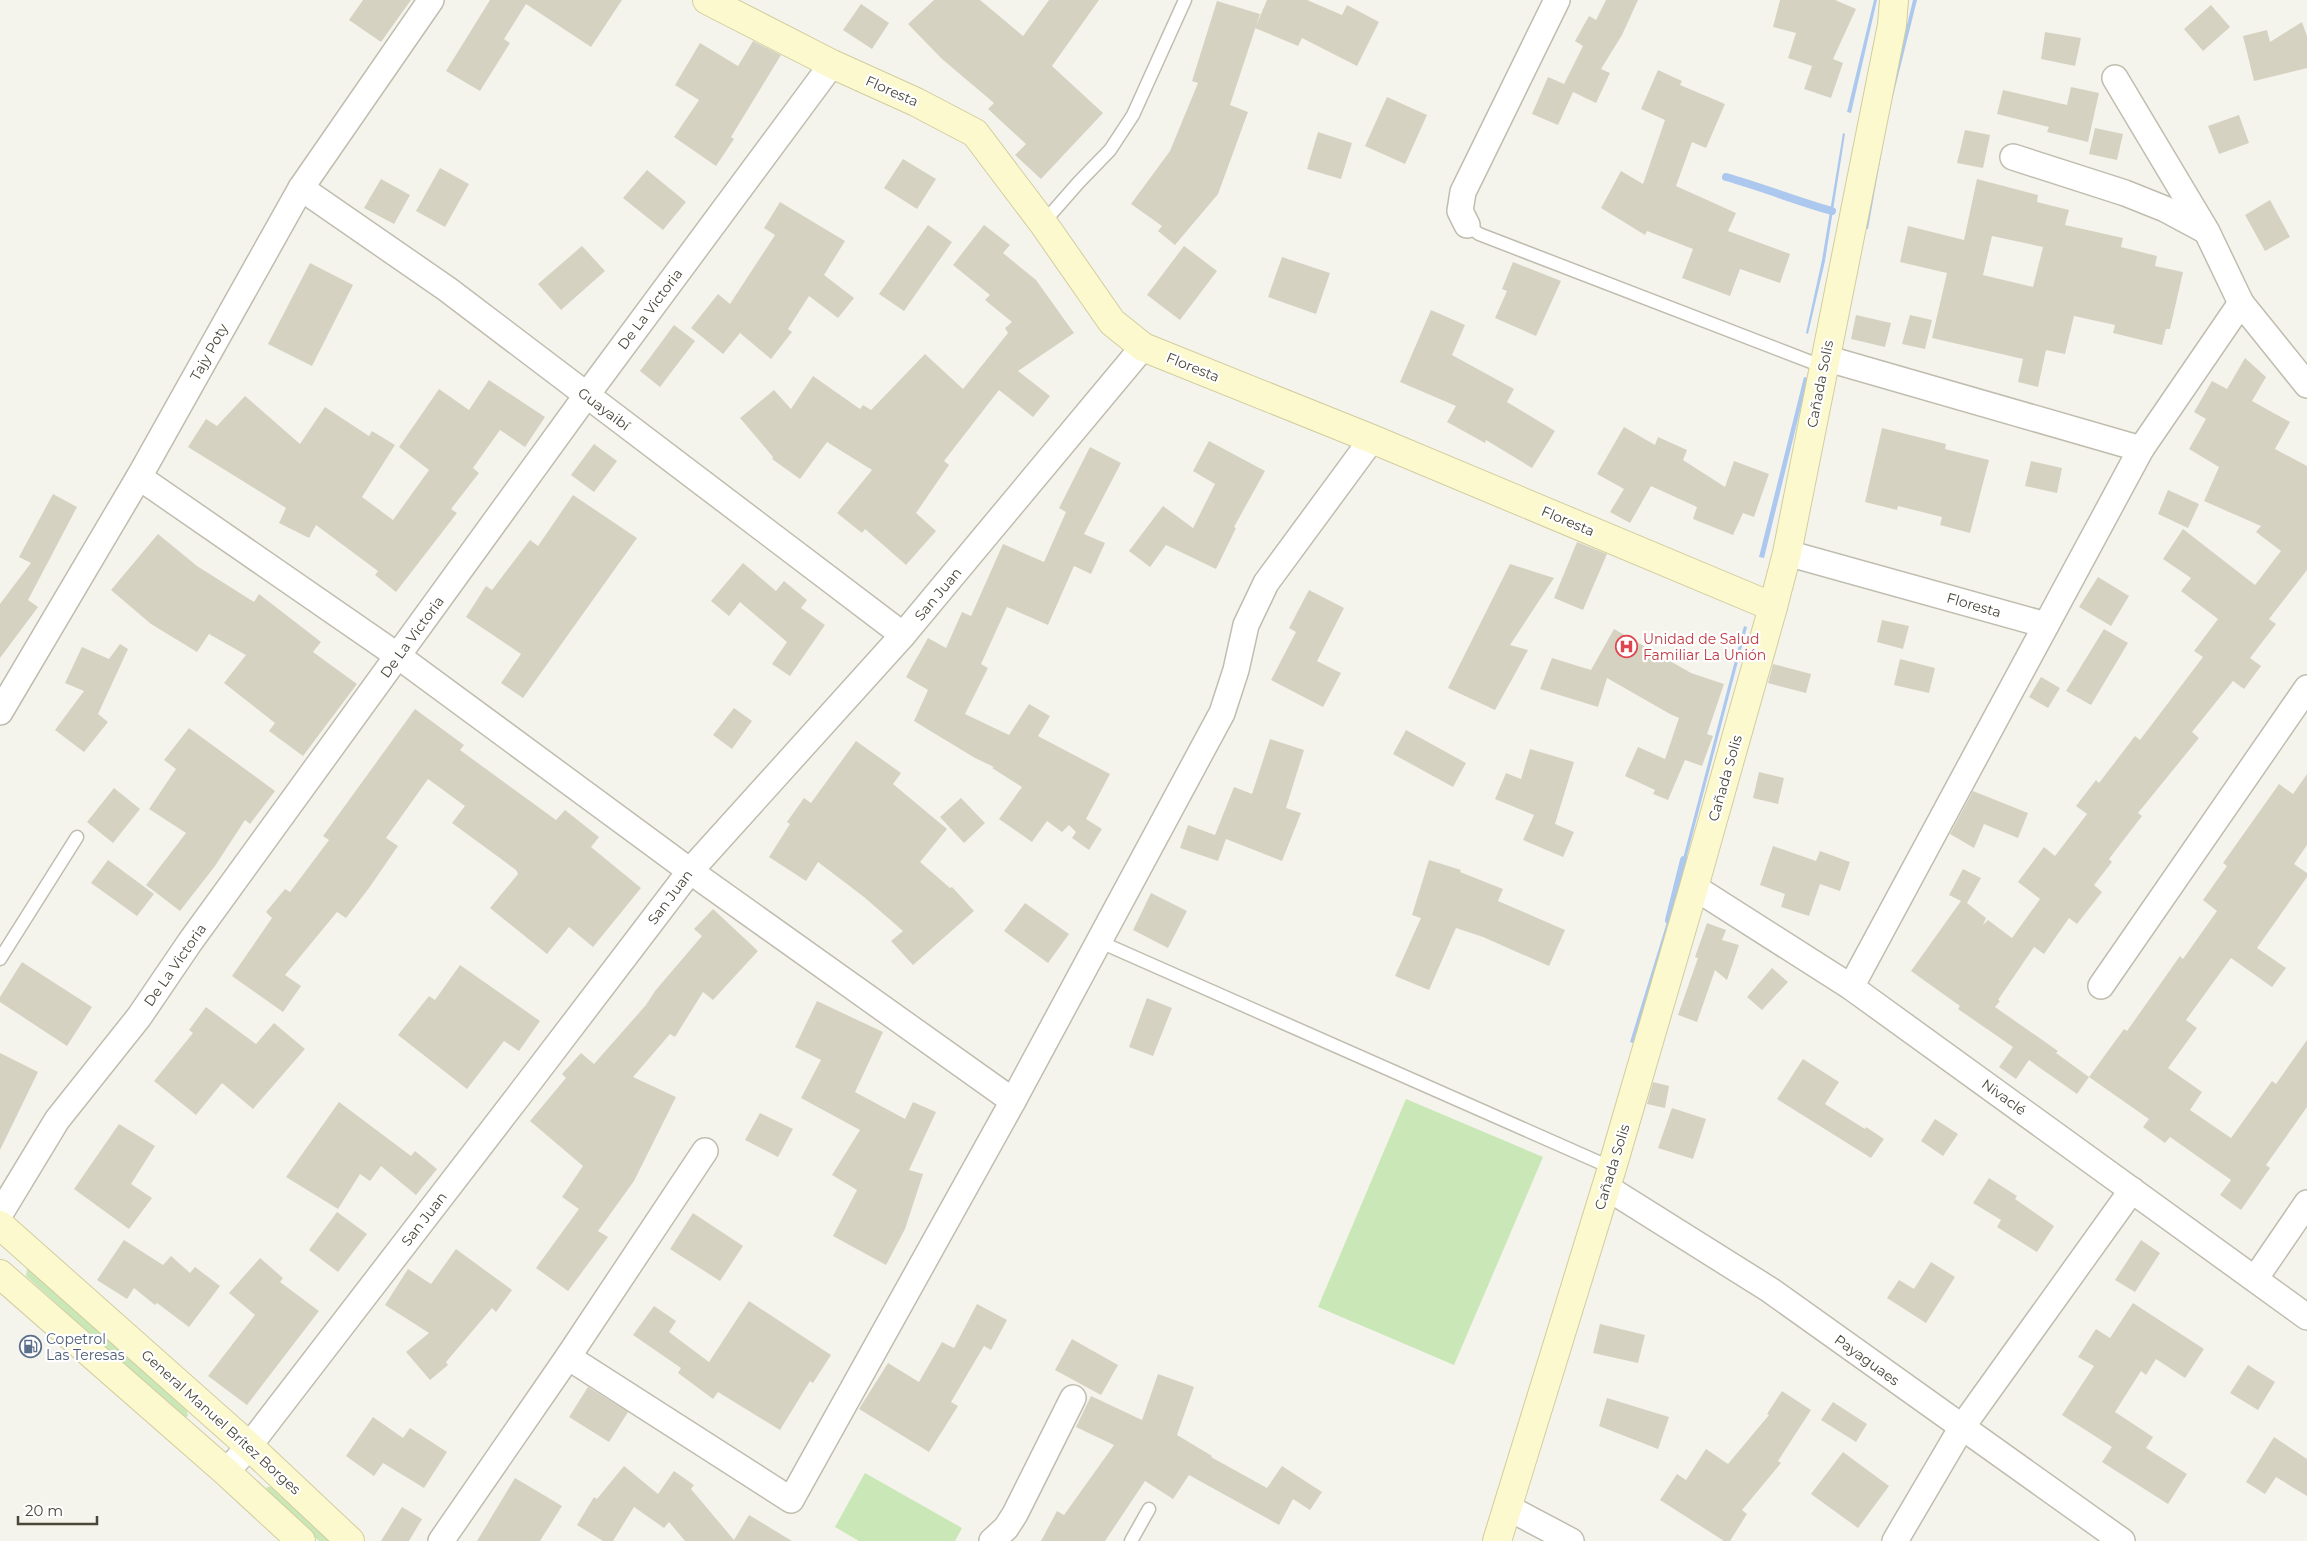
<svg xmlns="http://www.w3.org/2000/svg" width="2307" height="1541" font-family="Montserrat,sans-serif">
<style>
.green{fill:#c9e7b7}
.water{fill:#acc8ee}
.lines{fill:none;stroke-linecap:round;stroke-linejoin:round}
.stream{stroke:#acc8ee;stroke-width:8}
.building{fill:#d6d2c2;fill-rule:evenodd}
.lane-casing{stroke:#c0bdaf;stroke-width:15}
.street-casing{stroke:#c0bdaf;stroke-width:28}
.secondary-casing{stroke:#d2cd9e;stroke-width:30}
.lane{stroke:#fff;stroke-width:12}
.street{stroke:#fff;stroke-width:25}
.secondary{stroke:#fcf9cf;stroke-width:28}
.labels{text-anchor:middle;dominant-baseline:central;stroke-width:4.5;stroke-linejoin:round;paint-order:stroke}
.street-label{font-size:14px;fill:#49463a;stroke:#fff}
.health-label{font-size:14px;fill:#be3a42;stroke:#fff;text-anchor:start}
.service-label{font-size:14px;fill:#4e5e75;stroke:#fff;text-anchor:start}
</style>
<rect width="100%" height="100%" fill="#f5f4ec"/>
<g class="green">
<path d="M1406 1099 1543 1157 1454 1365 1318 1307Z"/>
<path d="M27 1269 32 1270 187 1411 188 1416 184 1418 182 1417 26 1276Z"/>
<path d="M865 1473 962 1528 955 1541H859L835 1527Z"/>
<path d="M267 1487H271L331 1541H319L265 1493Z"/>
</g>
<g class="water">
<path d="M1874 0H1877L1851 113 1847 112Z"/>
<path d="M1913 0H1917L1888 116 1868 229H1864L1885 116Z"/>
<path d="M1843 133 1845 134 1825 261 1808 334 1806 333 1822 260Z"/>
<path d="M1804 377 1808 378 1764 558 1759 557Z"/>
<path d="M1744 626 1747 627 1683 871 1680 870Z"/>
<path d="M1671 909 1674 911 1633 1043 1630 1042Z"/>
</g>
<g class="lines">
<g class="stream">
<path d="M1726 177C1762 187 1796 201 1832 211"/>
<path d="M1669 920 1684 860"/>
</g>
</g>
<g class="building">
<path d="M363 0H411L381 42 349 20Z"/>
<path d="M490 0H622L591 47 526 4 504 39 510 43 480 91 446 71Z"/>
<path d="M934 0H980L1023 36 1049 0H1099L1052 66 1103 113 1041 179 1015 155 1026 144 988 109 994 103 942 59 908 24Z"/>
<path d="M1267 0H1307L1342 15 1347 5 1379 22 1357 66 1302 38 1298 46 1255 28Z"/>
<path d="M1606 0H1638L1622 35 1601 69 1610 73 1596 103 1573 92 1558 125 1532 114 1548 77 1564 84 1583 46 1575 41 1589 16 1596 20Z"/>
<path d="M1780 0H1835L1856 9 1833 59 1843 63 1831 98 1804 89 1812 66 1788 58 1796 33 1773 27Z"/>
<path d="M1217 1 1260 14 1230 105 1248 112 1218 194 1175 245 1158 231 1162 226 1131 204 1170 151 1198 83 1192 81Z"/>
<path d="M861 4 889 23 872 49 843 30Z"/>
<path d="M2211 5 2230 27 2203 51 2184 29Z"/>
<path d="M2302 22 2307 36V68L2254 81 2243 36 2267 30 2270 42Z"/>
<path d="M2045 32 2081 38 2075 66 2041 59Z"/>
<path d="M753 41 781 55 731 137 734 139 716 166 674 137 699 100 675 85 700 43 738 66Z"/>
<path d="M1658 70 1682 81 1680 85 1725 104 1706 148 1692 142 1676 186 1736 213 1728 231 1790 254 1780 283 1740 269 1730 296 1682 278 1693 249 1647 231 1645 235 1601 208 1621 171 1643 184 1665 120 1641 109Z"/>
<path d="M2071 87 2099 93 2088 142 2047 132 2049 127 1997 114 2003 90 2067 105Z"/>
<path d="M1387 97 1427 115 1405 164 1365 146Z"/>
<path d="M2239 115 2249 143 2219 154 2208 126Z"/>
<path d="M2095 128 2123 134 2117 160 2089 154Z"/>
<path d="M1965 130 1990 135 1983 168 1957 163Z"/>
<path d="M1318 132 1352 143 1341 179 1307 169Z"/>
<path d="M903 159 936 179 917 209 884 188Z"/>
<path d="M440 168 469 184 445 227 416 211Z"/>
<path d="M647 170 686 202 663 230 623 198Z"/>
<path d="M381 179 410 195 394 224 364 208Z"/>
<path d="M1977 179 2038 195 2037 202 2069 210 2065 225 2123 238 2121 247 2157 256 2155 266 2183 272 2170 329H2166L2162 345 2113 333 2115 325 2074 316 2065 354 2046 350 2038 387 2018 382 2023 359 1932 338 1947 273 1900 262 1908 226 1964 240ZM1992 236 2043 247 2033 287 1983 275Z"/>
<path d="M2270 200 2290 237 2265 251 2245 215Z"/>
<path d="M780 202 845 241 824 275 854 298 838 318 809 296 788 329 792 332 771 359 740 333 723 354 691 328 718 294 730 304 775 235 764 228Z"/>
<path d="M928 225 952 242 904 311 879 294Z"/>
<path d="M984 225 1010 245 1003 253 1036 280 1074 333 1018 371 1050 396 1033 417 999 390 944 461 949 465 916 513 936 531 906 565 865 529 862 533 837 513 872 470 827 442 800 479 772 459 773 457 740 418 774 390 791 409 813 376 860 409 863 405 871 410 925 354 963 389 1008 333 1005 328 1012 322 985 300 990 295 953 265Z"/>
<path d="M582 246 605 271 561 310 538 284Z"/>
<path d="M1184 246 1217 271 1180 320 1147 295Z"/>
<path d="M1282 257 1330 273 1316 314 1268 297Z"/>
<path d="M1513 262 1561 281 1536 336 1495 318 1507 291 1502 289Z"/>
<path d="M310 263 353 285 312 366 268 344Z"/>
<path d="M1431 310 1465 325 1452 355 1514 389 1507 402 1555 431 1532 468 1486 440 1485 443 1447 422 1456 406 1400 382Z"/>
<path d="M1856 315 1891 323 1885 347 1851 339Z"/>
<path d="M1910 315 1932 320 1925 349 1902 344Z"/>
<path d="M674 325 695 341 660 387 640 371Z"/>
<path d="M2245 358 2266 377 2252 401 2290 422 2275 449 2307 466V570L2269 619 2276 624 2250 658 2261 666 2244 689 2233 681 2192 732 2199 738 2138 813 2142 816 2109 859 2112 862 2094 885 2102 892 2077 924 2069 918 2044 954 2034 947 1998 1000 2000 1001 1995 1007 2058 1051 2056 1053 2089 1077 2077 1094 2029 1060 2016 1079 1999 1067 2013 1047 1958 1009 1960 1006 1911 971 1961 901 1949 895 1963 869 1981 878 1967 903 1986 918 1983 925 1988 920 2012 938 2040 899 2018 882 2044 847 2055 856 2087 814 2076 806 2096 780 2099 783 2135 736 2140 740 2203 657 2194 651 2218 619 2181 591 2191 578 2163 559 2183 529 2255 585 2281 551 2256 532 2261 526 2204 501 2219 467 2189 449 2206 419 2194 412 2212 381 2227 389Z"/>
<path d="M489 380 545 417 525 447 500 430 473 468 479 473 451 509 457 513 396 592 375 575 378 571 316 525 309 538 279 523 286 508 188 447 206 419 217 426 245 396 300 444 325 407 369 436 372 431 395 445 362 497 393 520 429 470 399 447 439 389 469 410Z"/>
<path d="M1624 427 1655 445 1658 437 1687 450 1683 460 1725 487 1734 461 1769 474 1754 517 1743 513 1733 535 1693 519 1697 507 1651 486 1630 523 1610 512 1624 489 1597 474Z"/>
<path d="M1882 428 1946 444 1945 449 1989 460 1970 533 1940 525 1942 517 1898 506 1897 510 1865 502Z"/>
<path d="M1209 441 1265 471 1234 527 1236 528 1216 569 1166 545 1150 567 1129 551 1163 506 1193 528 1215 484 1193 471Z"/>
<path d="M594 444 617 461 594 492 571 475Z"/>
<path d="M1090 447 1121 463 1084 534 1105 543 1091 574 1074 566 1048 625 1007 607 981 664 988 668 965 714 1009 735 1029 704 1050 716 1038 736 1110 774 1086 819 1102 829 1089 850 1072 838 1076 832 1069 825 1062 832 1047 821 1032 842 999 819 1022 787 992 768 994 767 975 758 914 721 928 690 906 677 928 638 946 648 962 612 971 616 1003 544 1044 562 1066 512 1059 508Z"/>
<path d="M2031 461 2062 468 2057 493 2025 486Z"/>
<path d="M2168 490 2199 504 2188 528 2158 514Z"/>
<path d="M53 494 77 507 28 600 38 607 0 658V604L31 563 19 557Z"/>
<path d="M573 495 637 538 523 698 501 683 521 654 466 617 486 586 492 590 530 540 538 546Z"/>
<path d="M158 534 197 566 254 602 259 594 321 642 313 652 357 684 303 756 269 731 275 723 224 683 246 655 209 634 197 652 151 624 111 590Z"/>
<path d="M1577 542 1607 554 1583 610 1554 598Z"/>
<path d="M743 563 776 591 784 581 807 600 801 608 825 625 790 676 772 664 787 642 740 602 729 616 711 601Z"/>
<path d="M1510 564 1554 578 1510 645 1528 650 1495 710 1448 688Z"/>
<path d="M2098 577 2129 596 2111 626 2079 607Z"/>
<path d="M1309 590 1344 608 1317 661 1341 673 1323 707 1271 680 1296 632 1289 628Z"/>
<path d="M1882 620 1909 626 1903 649 1877 642Z"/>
<path d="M1614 629 1691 673 1724 684 1707 734 1713 736 1702 766 1685 760 1668 800 1653 794 1655 790 1625 776 1638 747 1665 759 1679 718 1670 714 1607 678 1598 707 1540 689 1552 658 1591 670Z"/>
<path d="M2104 629 2128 643 2091 705 2066 691Z"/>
<path d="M120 644 128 649 98 714 108 722 84 752 55 730 84 691 65 683 82 647 109 659Z"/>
<path d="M1900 659 1935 668 1929 693 1894 685Z"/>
<path d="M1773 664 1811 674 1806 693 1768 683Z"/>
<path d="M2041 677 2060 688 2048 708 2029 697Z"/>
<path d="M734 708 752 721 732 749 713 735Z"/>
<path d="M415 709 464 745 460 750 556 820 565 810 599 837 591 847 641 888 593 947 569 927 547 954 490 908 518 874 516 870 452 823 465 806 428 779 386 838 398 846 369 888 346 918 337 912 285 975 301 986 283 1012 232 976 272 918 266 912 285 889 290 892 329 840 323 836Z"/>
<path d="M189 728 275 791 250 824 245 820 215 866 180 911 146 885 186 833 149 809 176 769 164 760Z"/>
<path d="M1406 730 1466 763 1453 787 1393 754Z"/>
<path d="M1270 739 1304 750 1286 808 1301 813 1282 861 1226 839 1218 861 1180 848 1188 825 1215 835 1234 787 1252 794Z"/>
<path d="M856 741 901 773 893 784 947 829 920 862 950 888 952 887 974 911 913 965 891 941 903 931 864 897 818 862 806 881 769 857 790 824 787 822 804 798 811 803Z"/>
<path d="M1530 749 1574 762 1555 824 1574 832 1563 857 1523 840 1534 815 1495 799 1506 773 1521 779Z"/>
<path d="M1759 772 1784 778 1778 804 1753 798Z"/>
<path d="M2307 774V845L2294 864 2307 873V877L2257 948 2286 968 2272 987 2231 958 2186 1020 2197 1028 2168 1068 2202 1092 2190 1110 2231 1138 2272 1081 2276 1084 2307 1040V1107L2266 1165 2270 1168 2241 1210 2220 1195 2231 1180 2170 1137 2165 1143 2143 1127 2149 1119 2089 1077 2124 1029 2127 1031 2180 956 2183 959 2217 911 2203 900 2227 866 2223 863 2279 784 2293 794Z"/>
<path d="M114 788 140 809 113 843 87 822Z"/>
<path d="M1973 791 2028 813 2018 838 1984 824 1974 848 1950 834Z"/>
<path d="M961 798 985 823 964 843 940 817Z"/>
<path d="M1773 846 1816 861 1820 851 1850 862 1840 891 1820 884 1809 916 1781 907 1785 894 1760 885Z"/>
<path d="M108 860 154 894 137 916 91 883Z"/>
<path d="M1429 860 1461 870 1460 872 1503 889 1498 901 1565 930 1549 966 1483 937 1456 928 1429 990 1395 976 1421 918 1412 915Z"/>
<path d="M1151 893 1187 911 1168 948 1133 930Z"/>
<path d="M1025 903 1069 934 1048 963 1004 931Z"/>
<path d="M713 909 758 951 713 1000 703 992 675 1037 670 1034 633 1077 676 1097 634 1181 598 1231 608 1237 568 1291 536 1268 579 1209 562 1197 583 1166 530 1121 566 1078 562 1074 581 1053 594 1064 646 1005 655 991 702 936 694 929Z"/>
<path d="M1707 923 1726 930 1722 940 1739 945 1727 980 1715 970 1697 1022 1678 1015 1698 958 1695 957Z"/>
<path d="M22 962 92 1007 67 1046 0 1002V997Z"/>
<path d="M460 965 540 1021 519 1051 504 1041 467 1089 398 1035 429 996 435 1000Z"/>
<path d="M1772 968 1788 982 1762 1010 1747 997Z"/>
<path d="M1147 998 1172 1008 1153 1056 1129 1047Z"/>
<path d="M817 1001 883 1032 855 1092 905 1119 913 1102 936 1112 909 1170 923 1174 905 1229 886 1265 833 1236 857 1190 832 1175 860 1130 801 1098 821 1060 795 1047Z"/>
<path d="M206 1007 256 1044 274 1023 305 1049 253 1109 222 1083 196 1115 154 1081 193 1033 189 1030Z"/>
<path d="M0 1053 38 1072 0 1150Z"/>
<path d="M1803 1059 1839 1082 1825 1104 1865 1129 1866 1127 1884 1139 1871 1158 1777 1099Z"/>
<path d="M1653 1082 1669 1086 1665 1108 1647 1104Z"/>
<path d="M339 1102 411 1156 415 1151 437 1169 416 1195 381 1166 370 1181 360 1174 338 1209 286 1177Z"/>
<path d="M1672 1108 1706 1119 1693 1159 1658 1148Z"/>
<path d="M760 1113 793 1129 778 1157 745 1140Z"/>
<path d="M1935 1119 1958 1134 1943 1156 1921 1141Z"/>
<path d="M119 1124 155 1146 131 1184 152 1198 129 1229 74 1189Z"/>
<path d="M1989 1178 2017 1196 2015 1199 2054 1226 2037 1252 1997 1227 2001 1220 1973 1203Z"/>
<path d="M337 1212 367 1234 338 1272 309 1250Z"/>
<path d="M693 1213 743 1246 720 1281 670 1249Z"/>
<path d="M124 1240 163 1265 171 1256 190 1273 195 1267 220 1286 189 1327 157 1303 155 1305 134 1288 127 1299 97 1280Z"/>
<path d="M2141 1240 2160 1253 2135 1292 2115 1280Z"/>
<path d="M456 1249 512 1290 496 1312 492 1308 446 1362 448 1365 430 1380 406 1352 429 1333 385 1305 408 1269 431 1284Z"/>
<path d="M260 1258 283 1278 280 1282 319 1311 247 1405 208 1376 255 1315 229 1293Z"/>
<path d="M1931 1262 1955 1277 1926 1323 1887 1298 1899 1280 1914 1289Z"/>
<path d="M749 1301 831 1355 813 1383 810 1381 780 1430 718 1392 713 1399 678 1373 681 1368 633 1335 654 1306 676 1321 669 1332 709 1362Z"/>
<path d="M2133 1303 2204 1349 2185 1378 2156 1359 2146 1375 2141 1371 2115 1412 2153 1437 2146 1448 2187 1474 2168 1504 2102 1462 2112 1447 2062 1415 2094 1366 2078 1357 2096 1329 2110 1338Z"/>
<path d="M977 1304 1007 1320 991 1350 984 1346 951 1402 958 1406 929 1452 859 1409 888 1363 919 1382 942 1342 954 1348Z"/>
<path d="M1600 1324 1645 1335 1638 1363 1593 1353Z"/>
<path d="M1072 1339 1118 1365 1101 1395 1055 1370Z"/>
<path d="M2248 1365 2275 1382 2258 1410 2230 1393Z"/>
<path d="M1158 1374 1194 1387 1177 1435 1212 1456 1211 1457 1267 1488 1282 1466 1322 1492 1310 1510 1293 1499 1279 1525 1189 1475 1173 1499 1145 1481 1105 1541H1041L1057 1511 1064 1515 1114 1445 1076 1427 1091 1396 1142 1420Z"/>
<path d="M588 1387 628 1412 609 1442 569 1417Z"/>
<path d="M1782 1391 1811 1410 1778 1461 1781 1463 1742 1510 1747 1514 1730 1541H1724L1660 1500 1677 1474 1686 1480 1706 1449 1728 1464 1769 1415 1767 1414Z"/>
<path d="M1607 1398 1669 1417 1658 1449 1599 1426Z"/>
<path d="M1833 1402 1867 1424 1856 1442 1821 1420Z"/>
<path d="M373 1417 403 1438 410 1428 447 1452 424 1488 383 1463 374 1476 346 1456Z"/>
<path d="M2274 1437 2307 1459V1496L2276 1477 2265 1494 2246 1482Z"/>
<path d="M1843 1452 1889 1486 1858 1528 1811 1494Z"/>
<path d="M624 1466 658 1494 674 1471 694 1485 691 1489 734 1540 749 1515 792 1541H685L669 1522 664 1528 634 1507 613 1541H603L577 1525 594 1497 597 1499Z"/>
<path d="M515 1478 562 1506 540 1541H477Z"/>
<path d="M402 1507 422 1519 409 1541H381Z"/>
</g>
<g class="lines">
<defs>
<g id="lane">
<path d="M1043 223 1079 182 1110 150 1133 115 1185 0"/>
<path d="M1467 225 1479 234 1824 367"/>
<path d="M1098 941 1612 1168"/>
<path d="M0 959 77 837"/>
<path d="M1131 1541 1149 1509"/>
</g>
<g id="street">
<path d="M2115 78 2207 232 2241 303 2307 385"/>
<path d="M2013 157 2125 193 2165 209 2206 231"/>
<path d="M301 188 447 289 903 635"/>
<path d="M1467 225 1460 211 1463 192 1557 0"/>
<path d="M1825 358 2141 449"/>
<path d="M139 477 398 656 690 871 1013 1101"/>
<path d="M1787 553 2046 625"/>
<path d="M0 712 139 477 301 188 431 0"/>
<path d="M1694 887 1851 987 2307 1317"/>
<path d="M2101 986 2307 688"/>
<path d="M1851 987 2141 449 2241 303"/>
<path d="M1606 1187 1770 1290 2122 1541"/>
<path d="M0 1214 57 1120 139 1017 190 942 586 396 832 64"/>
<path d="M2255 1279 2307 1203"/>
<path d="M568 1357 791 1500 1013 1101 1222 713 1236 670 1246 625 1266 583 1372 439"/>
<path d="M225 1471 237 1460 249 1446 520 1094 690 871 903 635 1143 347"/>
<path d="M1507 1507 1571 1541"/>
<path d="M441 1541 568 1357 705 1151"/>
<path d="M992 1541 1006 1528 1015 1514 1073 1398"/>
<path d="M1895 1541 1962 1427 2132 1190"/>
</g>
<g id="secondary">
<path d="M707 0 832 64 916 102 975 133 1043 223 1112 322 1143 347 1372 439 1773 607"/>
<path d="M0 1225 249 1446 350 1541"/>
<path d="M0 1274 225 1471 301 1541"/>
<path d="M1497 1541 1612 1168 1694 887 1773 607 1787 553 1892 25 1894 0"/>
</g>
</defs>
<use href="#lane" class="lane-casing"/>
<use href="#street" class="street-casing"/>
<use href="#secondary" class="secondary-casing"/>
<use href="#lane" class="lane"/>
<use href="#street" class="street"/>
<use href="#secondary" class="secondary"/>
</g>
<defs>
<symbol id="hospital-ring" viewBox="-11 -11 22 22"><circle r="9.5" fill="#fff" stroke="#e0444e" stroke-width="1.5"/><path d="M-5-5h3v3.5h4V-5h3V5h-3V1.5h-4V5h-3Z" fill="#e0444e"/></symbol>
<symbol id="fuel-ring" viewBox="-11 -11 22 22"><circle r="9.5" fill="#fff" stroke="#5c6f8a" stroke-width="1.5"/><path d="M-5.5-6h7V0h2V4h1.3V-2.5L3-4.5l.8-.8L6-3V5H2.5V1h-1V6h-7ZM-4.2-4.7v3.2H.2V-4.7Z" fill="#5c6f8a"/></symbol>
</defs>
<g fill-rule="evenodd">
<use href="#hospital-ring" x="1614" y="634" width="25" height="25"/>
<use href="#fuel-ring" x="18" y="1334" width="25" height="25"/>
</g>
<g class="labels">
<g class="street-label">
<text transform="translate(892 91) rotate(24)">Floresta</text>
<text transform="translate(650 309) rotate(-53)">De La Victoria</text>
<text transform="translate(209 352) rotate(-61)">Tajy Poty</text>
<text transform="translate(1193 367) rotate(22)">Floresta</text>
<text transform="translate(1820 384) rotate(-79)">Cañada Solis</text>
<text transform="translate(604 409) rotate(37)">Guayaibí</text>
<text transform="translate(1568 521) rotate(23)">Floresta</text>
<text transform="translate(938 594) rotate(-50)">San Juan</text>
<text transform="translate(1974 605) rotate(16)">Floresta</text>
<text transform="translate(412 637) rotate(-54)">De La Victoria</text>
<text transform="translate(1725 778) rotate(-74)">Cañada Solis</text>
<text transform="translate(670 897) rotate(-53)">San Juan</text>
<text transform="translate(175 965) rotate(-55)">De La Victoria</text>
<text transform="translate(2004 1097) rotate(36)">Nivaclé</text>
<text transform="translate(1612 1167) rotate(-73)">Cañada Solis</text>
<text transform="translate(424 1219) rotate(-52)">San Juan</text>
<text transform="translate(1867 1360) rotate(36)">Payaguaes</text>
<text transform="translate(221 1422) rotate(42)">General Manuel Brítez Borges</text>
</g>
<g class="health-label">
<text x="1643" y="639">Unidad de Salud<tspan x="1643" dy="16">Familiar La Unión</tspan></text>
</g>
<g class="service-label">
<text x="46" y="1339">Copetrol<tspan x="46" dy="16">Las Teresas</tspan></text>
</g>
</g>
<path d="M18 1516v8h79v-8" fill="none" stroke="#49463a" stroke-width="2.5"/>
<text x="25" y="1516" font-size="15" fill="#49463a" stroke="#ffffff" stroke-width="4" paint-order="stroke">20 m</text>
</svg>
